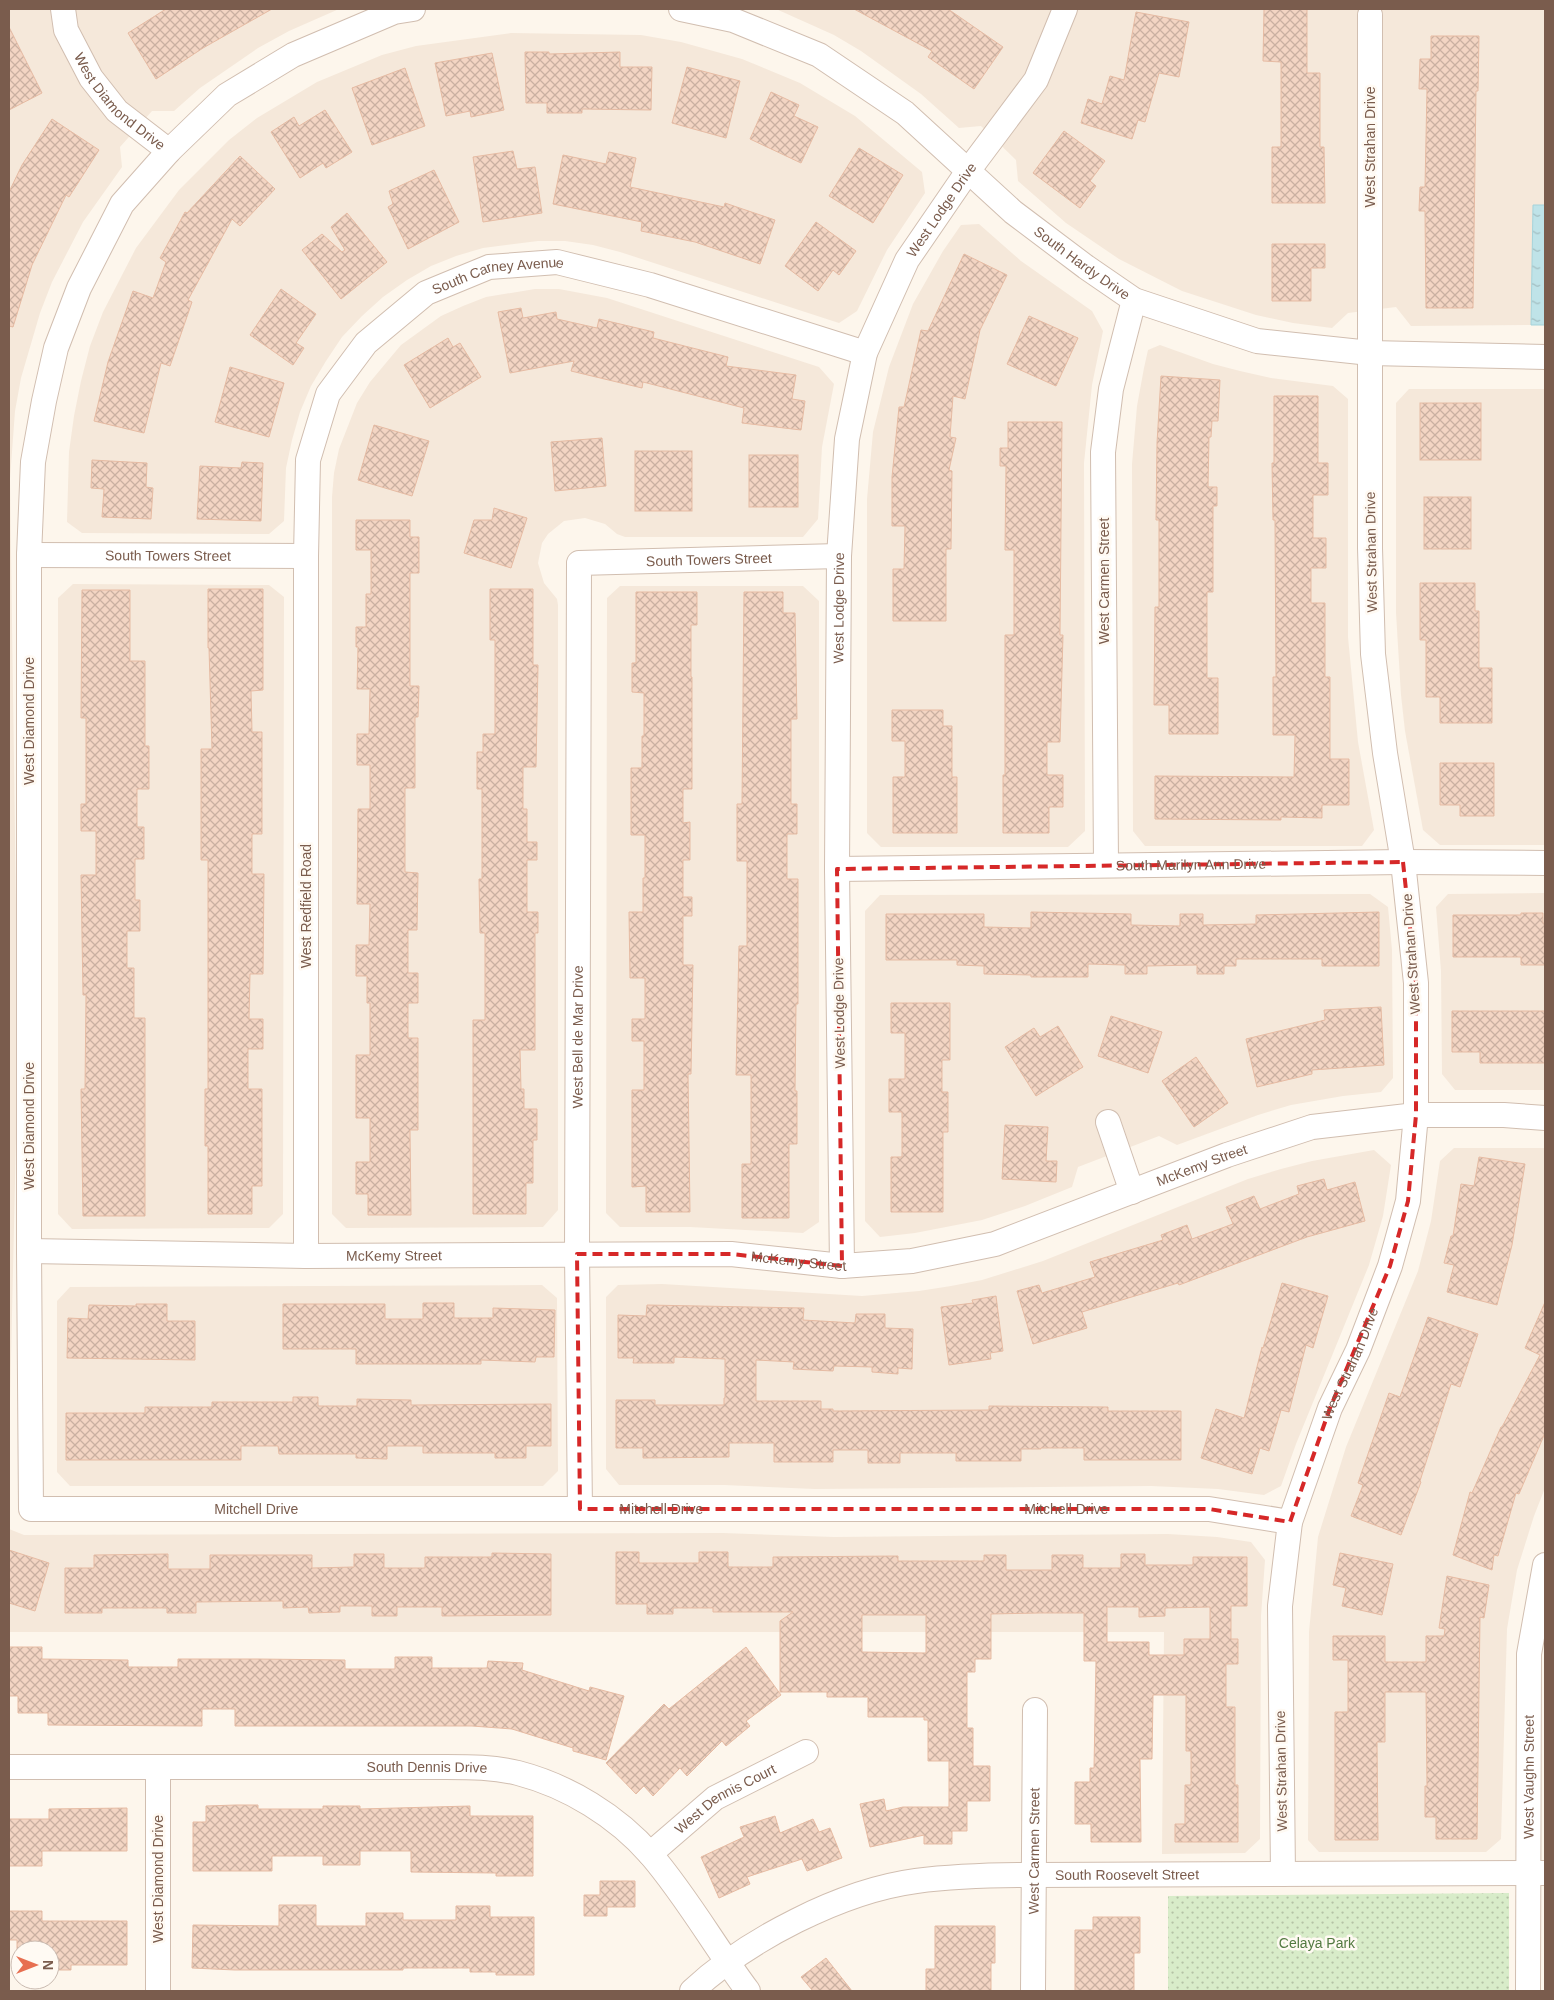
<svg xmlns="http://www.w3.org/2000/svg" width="1554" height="2000" font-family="Helvetica,sans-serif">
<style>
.residential{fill:#f5e8da}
.grass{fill:url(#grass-dots)}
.water{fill:url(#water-ripples);stroke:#a5d3da}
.building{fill:url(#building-cross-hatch);stroke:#e6bba3;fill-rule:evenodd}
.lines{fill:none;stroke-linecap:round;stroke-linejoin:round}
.minor-casing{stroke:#d1beb0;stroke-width:26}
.minor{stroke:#fff;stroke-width:24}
.marked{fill:none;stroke:#d62828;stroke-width:4;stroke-dasharray:10 6;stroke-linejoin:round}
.labels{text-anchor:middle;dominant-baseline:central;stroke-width:5;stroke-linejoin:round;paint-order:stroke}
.street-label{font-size:14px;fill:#7a5c4d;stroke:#fffaf3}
.park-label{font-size:14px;fill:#537a41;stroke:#fffaf3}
</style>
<defs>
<pattern id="grass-dots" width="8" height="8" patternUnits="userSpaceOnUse" patternTransform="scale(1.25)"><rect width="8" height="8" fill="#d8ecc9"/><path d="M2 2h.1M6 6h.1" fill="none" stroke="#b4c2a5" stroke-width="1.8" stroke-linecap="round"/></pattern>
<pattern id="water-ripples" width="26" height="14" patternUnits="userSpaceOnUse" patternTransform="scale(1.25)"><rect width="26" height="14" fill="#bfe3e8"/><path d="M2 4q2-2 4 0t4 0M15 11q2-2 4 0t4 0" fill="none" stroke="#a0bbbe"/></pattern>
<pattern id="building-cross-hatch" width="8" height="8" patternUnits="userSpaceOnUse" patternTransform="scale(1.25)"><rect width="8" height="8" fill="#f3d5c3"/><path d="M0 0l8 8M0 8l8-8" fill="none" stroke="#cab0a1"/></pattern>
</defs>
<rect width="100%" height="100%" fill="#fdf6ec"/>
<g class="residential">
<path d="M9 9H339L289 31 258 48 200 88 174 111H152L120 147 122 167 83 222 52 282 40 313 21 378 15 411 10 479 18 1048 9 1448Z"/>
<path d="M776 9H1545V205L1533 206 1531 325 1411 326 1396 307 1348 313 1332 328 1293 323 1256 315 1182 291 1119 259 1066 223 1018 181 1016 160 981 126 959 128 921 94 861 51 834 35Z"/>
<path d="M511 33 641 35 681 42 742 59 800 83 855 116 922 172 925 193 887 250 857 311 839 323 620 252 593 245 565 241H538L483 248 456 256 431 266 407 280 383 297 362 316 342 337 326 361 311 386 300 412 292 440 286 468 284 521 269 534 82 533 67 522 69 452 74 416 81 381 90 346 103 312 136 248 179 190 229 140 257 118 317 82 382 55 416 46Z"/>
<path d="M979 224 1021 261 1092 311 1103 331 1092 385 1084 463 1085 831 1068 847H881L867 833V499L873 432 889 367 913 304 943 251 961 225Z"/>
<path d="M535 289H559L607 298 819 367 834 384 822 447 818 519 803 537H625L617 534 605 524 585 518 564 521 548 534 542 543 538 563 544 583 557 599 558 605V1210L543 1227 346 1228 332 1214V497L334 473 339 449 357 403 370 382 401 345 441 316 463 306 486 297Z"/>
<path d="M1160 345 1213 364 1240 371 1271 378 1333 386 1348 399V637L1358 742 1374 830 1362 846H1145L1133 831 1132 464 1137 406 1144 368 1148 350Z"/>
<path d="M1409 389H1545V845H1440L1423 830 1405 731 1401 695 1396 613V403Z"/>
<path d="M73 584 269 585 284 597 283 1214 269 1228 72 1229 58 1214V598Z"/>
<path d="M620 586H803L819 601V1222L803 1233 690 1227H620L606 1213 607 598Z"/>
<path d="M1545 893V1090H1455L1442 1074 1441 971 1436 907 1448 894Z"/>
<path d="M1370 894 1388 907 1392 950 1393 1078 1381 1092 1343 1096 1291 1105 1258 1115 1177 1145 1159 1136 1078 1167 1072 1187 1025 1206 982 1220 915 1233 880 1237 865 1221V911L880 895Z"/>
<path d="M1454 1148H1545V1488L1534 1516 1517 1570 1507 1629 1501 1839 1486 1852H1319L1308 1840 1309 1632 1318 1537 1346 1447 1418 1271 1431 1221 1440 1161Z"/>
<path d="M1374 1150 1391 1165 1383 1216 1369 1265 1296 1444 1281 1486 1264 1495 1218 1489 1151 1486 815 1489 724 1485H619L606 1469V1297L618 1285 662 1284 862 1296 919 1291 951 1286 982 1280 1043 1261 1248 1179 1281 1169 1312 1161Z"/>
<path d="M542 1285 557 1298 558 1471 543 1486H70L57 1472V1301L70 1287Z"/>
<path d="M9 1529 24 1535 723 1533 834 1537 1168 1534 1217 1537 1251 1542 1265 1560 1261 1616 1260 1839 1245 1853 1162 1854 1164 1632H9Z"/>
</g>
<path class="grass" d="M1509 1893V1991H1168V1896Z"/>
<path class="water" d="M1533 205H1545V325H1531Z"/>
<g class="building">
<path d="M166 9H272L203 48 156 79 128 33Z"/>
<path d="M854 9H948L1003 47 974 89 928 57 932 51Z"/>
<path d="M1264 9H1307V73H1320V147H1324L1325 203H1272V147H1281V62L1263 61Z"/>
<path d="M1136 12 1189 22 1179 77 1159 73 1145 122 1138 120 1132 139 1081 123 1088 99 1102 104 1110 76 1124 80Z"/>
<path d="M9 27 42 93 9 110Z"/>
<path d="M1431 36H1479L1478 91H1476L1473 308H1426L1425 211H1419L1420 187H1425L1427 89H1419L1420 59H1431Z"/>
<path d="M525 52H549V54L620 52V67H652L651 110 582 109V113H547V103H526Z"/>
<path d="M492 53 504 110 471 117 470 111 446 116 435 63Z"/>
<path d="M687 67 740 81 726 138 672 123Z"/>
<path d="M405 68 425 126 372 145 352 88Z"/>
<path d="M771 92 799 105 794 116 818 127 801 163 750 139Z"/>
<path d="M325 110 352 152 326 168 323 163 300 178 271 132 294 117 299 126Z"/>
<path d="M52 119 99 150 69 197 66 195 32 265 13 327 9 326V192L22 165Z"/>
<path d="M1064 131 1105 161 1090 181 1096 186 1080 208 1033 173Z"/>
<path d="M859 148 903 175 873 223 829 196Z"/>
<path d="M513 151 517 169 535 167 542 213 483 222 473 157Z"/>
<path d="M609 152 636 158 630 187 724 207 725 203 775 220 760 264 695 242 641 231 642 222 553 204 563 155 606 164Z"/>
<path d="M240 156 275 189 240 226 232 219 188 300 192 302 170 366 161 363 144 433 94 421 108 362 133 291 153 298 166 262 160 258 185 212 187 213Z"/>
<path d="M434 170 459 222 408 249 388 207 393 204 389 191Z"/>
<path d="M347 213 387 262 341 299 302 250 322 234 342 252 345 250 331 227Z"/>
<path d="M816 222 856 251 839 275 833 270 818 291 785 266Z"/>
<path d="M1272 244H1325V268H1311V301H1272Z"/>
<path d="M964 254 1007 275 980 330 965 399 953 396 950 437 956 438 949 470 952 471 951 549H946V621H893V569H904L905 526H892V477L899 407H904L921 330 928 331Z"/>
<path d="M281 289 316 314 296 343 304 348 293 365 250 335Z"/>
<path d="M521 308 523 318 556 312 557 319 597 328 599 319 654 332 653 338 728 357 726 366 796 375 792 399 805 401 801 430 742 423 744 408 643 382 642 388 571 371 574 361 510 373 498 312Z"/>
<path d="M1029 316 1078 338 1056 386 1007 364Z"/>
<path d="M448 338 453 347 460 343 481 377 430 408 404 365Z"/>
<path d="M230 367 284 383 269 437 215 422Z"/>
<path d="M1161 376 1220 380 1218 421H1212L1211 437H1209L1208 487H1217V506H1213V592H1207V678H1218V734H1169V705H1154L1155 607H1159V520H1156L1157 443Z"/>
<path d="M1274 396H1318V463H1328V495H1313V538H1326V568H1311V603H1325V677H1330V759H1349V805H1322V818L1281 817V820L1155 819V776L1294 777 1295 735H1273V677H1276L1275 520H1273L1272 463H1274Z"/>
<rect x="1420" y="403" width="61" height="57"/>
<path d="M1008 422H1062L1060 635H1063L1060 742H1047V775H1063V807H1049V833H1003V775H1005V635H1014V550H1005L1006 466H1000V448H1008Z"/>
<path d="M374 425 429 441 412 496 358 480Z"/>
<path d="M602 438 606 486 555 491 551 442Z"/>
<rect x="635" y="451" width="57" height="60"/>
<rect x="749" y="455" width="49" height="52"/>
<path d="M92 460 147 463 146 487 153 488 151 519 102 517 104 489 91 488Z"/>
<path d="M242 462 263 463 261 521 197 519 200 466 241 468Z"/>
<rect x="1424" y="497" width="47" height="52"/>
<path d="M494 508 527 518 511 568 464 553 474 520H492Z"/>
<path d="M356 520H410V537H419V573H410V686H419L418 717H415V788H405V872L418 873 417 930H408V973H418V1003H408V1038H418V1130H410L411 1215H368V1194H356V1162H370V1118H356V1055H370V1003H367V976H356V945H369L370 904H357L358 809H370V765H357V734H369L370 689H357L358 647H356V627H366V594H371V550H356Z"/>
<path d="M1420 583H1475V611H1479V668H1492V723H1440V697H1426V640H1420Z"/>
<path d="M208 589H263V690L251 691 252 732H262V834H252V874H264L263 974H250L249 1019H263V1049H248V1089H262V1186H252V1214H208V1146H205V1089H208V860H201V749H212L209 648H208Z"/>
<path d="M490 589H533V665H538L536 767H523V809H527V842H537V860H527V912H538V933H535V1050H520L521 1089H524V1109H537V1140H533V1183H526V1214H473V1020H485V933H480L479 879H482V789H477V752H483V734H495V640H490Z"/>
<path d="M82 590H130V661H145V746H149V789H137V827H144V859H135V900H140V931H127V968H134V1018H145V1216H83L81 1089H85L86 995H83L81 875H96V831H81V804H86V718H81Z"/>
<path d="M636 592H697V625H691V677H692V789H683V823L690 822V860H683V897H692V916H683V965H693L691 1074H688L690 1212H646V1186L632 1187V1090H644V1041H632V1019H645V978H630L629 912H643V878H645V835H631V768H642V736H644V693L632 692V663H636Z"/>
<path d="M744 592H783V613H795L797 719H791V804H797V834H787V879H798V1004H796L795 1091H797V1144H789V1218H742V1164H751V1075H736L739 946H747V861H737V804H742Z"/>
<path d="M892 710H943V726H952V777H957V833H893V777H905V741H892Z"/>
<path d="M1440 763H1494V816H1460V805H1440Z"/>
<path d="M1031 912 1131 914V925L1180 926V914H1203V925L1256 924V915L1379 912V966H1322V959H1236V966H1224V974H1197V965L1147 966V974H1125V965L1088 964V977H1031V975L984 974V966L957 965V960H886V914H984V927L1031 928Z"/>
<path d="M1521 913H1543V923H1545V965H1521V957H1453V915H1521Z"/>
<path d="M891 1003H950V1060H942V1092H948V1132H943V1212H891V1157H902V1112H889V1079H905V1033H891Z"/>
<path d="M1381 1007 1384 1065 1312 1070V1074L1257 1087 1246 1039 1325 1020 1324 1010Z"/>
<path d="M1452 1011H1545V1063H1480V1052H1452Z"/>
<path d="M1111 1016 1162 1032 1148 1073 1098 1056Z"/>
<path d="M1058 1026 1083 1067 1036 1096 1005 1047 1034 1028 1040 1037Z"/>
<path d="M1196 1057 1228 1103 1194 1127 1162 1081Z"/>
<path d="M1005 1125 1048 1127 1046 1161H1057L1056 1182 1002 1179Z"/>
<path d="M1479 1157 1525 1164 1512 1245 1497 1305 1447 1292 1454 1265 1444 1263 1451 1236H1453L1461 1184 1474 1186Z"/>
<path d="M1324 1179 1327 1190 1355 1182 1365 1221 1307 1237 1179 1285 1178 1283 1082 1312 1087 1328 1033 1344 1017 1291 1039 1285 1042 1293 1095 1277 1090 1262 1163 1240 1161 1235 1187 1225 1192 1239 1233 1224 1226 1207 1254 1196 1260 1209 1299 1194 1297 1186Z"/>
<path d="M1282 1283 1328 1296 1313 1348 1306 1345 1289 1412 1281 1410 1269 1451 1260 1448 1252 1474 1201 1458 1216 1409 1244 1418 1262 1347 1263 1348Z"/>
<path d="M996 1296 1003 1351 990 1353 991 1359 949 1365 941 1307 973 1303 972 1300Z"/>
<path d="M1545 1302V1433L1519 1494 1516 1493 1498 1556 1494 1555 1492 1570 1453 1555 1470 1492 1472 1493 1501 1427H1502L1540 1355 1525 1348Z"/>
<path d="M423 1303H454V1318H493V1308L555 1310 554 1357H536L535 1362 481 1360V1364H356V1349H283V1304H385V1319H423Z"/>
<path d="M136 1304H167V1321H195V1360L67 1358 68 1318 88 1319 89 1305 136 1306Z"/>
<path d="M647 1305 804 1308 803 1320 855 1323 856 1314H885V1328L913 1329 912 1369 898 1368V1374L872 1372V1367L834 1366 833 1371 793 1369 794 1362 756 1360V1401H821V1409H833V1411L989 1410V1406L1108 1407V1411H1181V1460H1084V1448H1041V1449H1021V1461H956V1453H900V1463H868V1450H833V1462H774V1443H729V1457L643 1458V1448H616V1400H655V1405H724V1398H725V1359L674 1357V1363H633L634 1358H618V1315L646 1316Z"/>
<path d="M1428 1317 1478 1334 1460 1387 1451 1384 1420 1481 1421 1482 1401 1535 1351 1516 1363 1485 1358 1483 1389 1393 1400 1397Z"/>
<path d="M293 1397H318V1406H357V1399L411 1400V1405L551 1404V1446H526V1458H495V1453H423V1446H387V1459L356 1458V1454H279L278 1446H241V1460H66V1413H145V1407H212V1402H293Z"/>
<path d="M9 1550 49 1563 35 1611 9 1603Z"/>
<path d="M616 1552H639V1563H699V1552H728V1567H773V1557L898 1556V1561H984V1555H1006V1570H1052V1555H1083V1568H1121V1554H1145V1565H1193V1557H1247V1606H1231V1639H1238V1664H1226V1707H1235V1785H1238V1842H1175V1824H1185V1785H1191V1751H1186V1695H1153L1152 1759H1140L1141 1842H1091V1824H1075V1782H1090V1768H1094L1096 1661H1084V1613H1039L991 1614V1659H975V1672H967V1728H973V1766H990V1801H967V1831H952V1844H924V1835L870 1847 860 1804 884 1799 886 1811 903 1807H949V1761H928V1720H924V1717H868V1697H827V1692H780V1621L793 1612H713V1608H673V1614H647V1604H616ZM1107 1607H1139V1617L1165 1616V1608L1210 1607V1639H1184V1655H1149V1642H1107ZM862 1615H926V1653L862 1652Z"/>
<path d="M492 1553 551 1554V1615L442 1616V1607H397V1616H372V1606H340V1612L309 1613 308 1607 283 1608V1601L196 1602V1613H167V1608H102V1613H65V1568H94V1555L168 1554V1569H210V1555H312V1568L354 1567V1554H384V1568H425V1557H492Z"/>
<path d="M1340 1553 1393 1564 1382 1615 1342 1606 1346 1588 1333 1585Z"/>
<path d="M1447 1576 1489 1585 1484 1618 1480 1617 1477 1839H1436V1817H1425V1786H1427L1426 1692H1385V1742H1377L1378 1840H1335V1712H1348V1660H1333V1636H1385V1662H1426V1636H1444L1445 1629 1439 1628Z"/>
<path d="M9 1647H42V1659L128 1660V1667H178V1659H258L345 1660V1669H395V1657H432V1668H487L488 1661 523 1663 522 1670 589 1691 590 1687 624 1696 606 1760 573 1751V1748L512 1729 472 1726H235V1709H202V1726L48 1725V1713H18V1696H9Z"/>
<path d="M746 1647 781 1695 746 1721 750 1726 726 1746 722 1741 687 1776 680 1768 653 1796 644 1786 636 1794 606 1763 664 1704 669 1709Z"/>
<path d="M236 1805H258V1809H323V1806H360V1809L470 1806V1816H533V1876H496V1873L411 1872V1851H360V1865H323V1856H272V1871H193V1822H206V1806Z"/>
<path d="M127 1808V1851H42V1866H9V1819H49V1809Z"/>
<path d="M775 1816 780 1833 813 1819 819 1832 830 1828 842 1858 807 1871 802 1859 747 1877 750 1884 719 1898 701 1857 744 1837 740 1827Z"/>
<path d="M600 1881H635V1907H607V1916H584V1895H600Z"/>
<path d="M279 1905H316V1926H366V1913H403V1920H456V1906H490V1917H534V1975H496V1972H470V1968H403V1970H235L192 1968 193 1925 279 1926Z"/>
<path d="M9 1911H42V1921H127V1965H71V1970H50V1950H20V1956H17V1940H9Z"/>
<path d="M1093 1917H1140V1953H1134V1991H1075V1930H1093Z"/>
<path d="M935 1926H995V1963H991V1991H926V1969H935Z"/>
<path d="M826 1958 852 1991H813L801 1977Z"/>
</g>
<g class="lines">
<defs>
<g id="minor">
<path id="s1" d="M63 9 66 30 91 78 117 111 169 151"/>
<path id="s2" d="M413 9 394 12 293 55 227 95 169 151 122 204 79 288 56 348 44 401 33 462 29 555V1251L31 1509H1209L1290 1522"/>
<path id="s3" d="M681 9 733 20 819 55 905 113 1013 212 1086 267 1134 300 1257 341 1370 353 1545 357"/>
<path id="s4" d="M29 555 306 556"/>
<path d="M1106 864 1103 452 1111 389 1134 300"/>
<path id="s5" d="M837 869 1403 862 1545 863"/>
<path d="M1108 1122 1132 1192"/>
<path id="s6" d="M29 1251 306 1256 731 1254 842 1266 912 1261 995 1244 1227 1155 1312 1127 1416 1115H1504L1545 1118"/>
<path id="s7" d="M306 1256V556L308 460 328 394 366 343 426 293 489 267 557 262 650 285 865 353"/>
<path id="s8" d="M842 1266 837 869 839 556 847 439 865 353 907 260 968 171 1036 80 1065 9"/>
<path id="s9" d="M580 1509 577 1254 579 563 839 556"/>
<path id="s10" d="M9 1767H446C470 1767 494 1767 518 1773 568 1786 617 1816 651 1855 687 1897 715 1947 748 1991"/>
<path d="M158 1767V1991"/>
<path id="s11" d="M650 1854 715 1798 806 1752"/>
<path id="s12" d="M1283 1874 1280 1606 1290 1522 1330 1408 1358 1350 1390 1266 1408 1201 1416 1115V983L1403 862 1385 753 1373 654 1370 548V15"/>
<path id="s13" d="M692 1991C747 1940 841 1891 916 1881 955 1876 995 1875 1034 1875L1545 1873"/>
<path id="s14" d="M1033 1991 1035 1710"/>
<path id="s15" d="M1528 1991 1529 1654 1545 1565"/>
</g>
</defs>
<use href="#minor" class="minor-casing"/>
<use href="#minor" class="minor"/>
</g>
<path class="marked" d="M1403 862 1416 983V1115L1408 1201 1390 1266 1330 1408 1290 1522 1209 1509H580L577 1254H731L842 1266 837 869Z"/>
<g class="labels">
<g class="street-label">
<text stroke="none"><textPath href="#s1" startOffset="112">West Diamond Drive</textPath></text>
<text transform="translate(1370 147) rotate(-90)">West Strahan Drive</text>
<text stroke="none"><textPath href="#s8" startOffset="1078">West Lodge Drive</textPath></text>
<text stroke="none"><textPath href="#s3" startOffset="482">South Hardy Drive</textPath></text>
<text stroke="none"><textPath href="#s7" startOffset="1082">South Carney Avenue</textPath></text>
<text transform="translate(1371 552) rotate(-91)">West Strahan Drive</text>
<text stroke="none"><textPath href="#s4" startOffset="139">South Towers Street</textPath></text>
<text stroke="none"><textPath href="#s9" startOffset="1076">South Towers Street</textPath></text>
<text transform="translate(1104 581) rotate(-90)">West Carmen Street</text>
<text stroke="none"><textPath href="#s8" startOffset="658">West Lodge Drive</textPath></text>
<text transform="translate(29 721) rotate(-90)">West Diamond Drive</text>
<text stroke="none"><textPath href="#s5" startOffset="354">South Marilyn Ann Drive</textPath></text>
<text transform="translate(306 906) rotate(-90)">West Redfield Road</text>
<text transform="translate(1411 954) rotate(-94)">West Strahan Drive</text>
<text transform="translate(839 1013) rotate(-91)">West Lodge Drive</text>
<text stroke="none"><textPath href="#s9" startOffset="472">West Bell de Mar Drive</textPath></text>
<text transform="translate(29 1126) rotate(-90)">West Diamond Drive</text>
<text stroke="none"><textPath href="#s6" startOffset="1190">McKemy Street</textPath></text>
<text stroke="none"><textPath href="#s6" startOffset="365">McKemy Street</textPath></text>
<text stroke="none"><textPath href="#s6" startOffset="770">McKemy Street</textPath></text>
<text stroke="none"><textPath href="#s12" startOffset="522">West Strahan Drive</textPath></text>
<text stroke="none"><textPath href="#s2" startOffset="1905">Mitchell Drive</textPath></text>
<text stroke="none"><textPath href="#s2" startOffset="2310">Mitchell Drive</textPath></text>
<text stroke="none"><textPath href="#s2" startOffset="2715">Mitchell Drive</textPath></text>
<text stroke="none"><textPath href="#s10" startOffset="418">South Dennis Drive</textPath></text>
<text transform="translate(1281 1771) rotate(-91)">West Strahan Drive</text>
<text stroke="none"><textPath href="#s15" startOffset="214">West Vaughn Street</textPath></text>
<text stroke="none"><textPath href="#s11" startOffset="94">West Dennis Court</textPath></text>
<text stroke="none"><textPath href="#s14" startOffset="140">West Carmen Street</textPath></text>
<text stroke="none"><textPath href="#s13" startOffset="464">South Roosevelt Street</textPath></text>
<text transform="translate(158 1879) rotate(-90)">West Diamond Drive</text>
</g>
<g class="park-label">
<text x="1317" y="1943">Celaya Park</text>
</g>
</g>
<rect width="1554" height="2000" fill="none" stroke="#7a5c4d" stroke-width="20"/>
<g transform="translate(35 1965) rotate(90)"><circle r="24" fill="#fffaf3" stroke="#cabbb1"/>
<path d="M0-4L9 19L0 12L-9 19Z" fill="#e76f51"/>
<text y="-8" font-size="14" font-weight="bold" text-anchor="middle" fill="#7a5c4d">N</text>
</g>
</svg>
